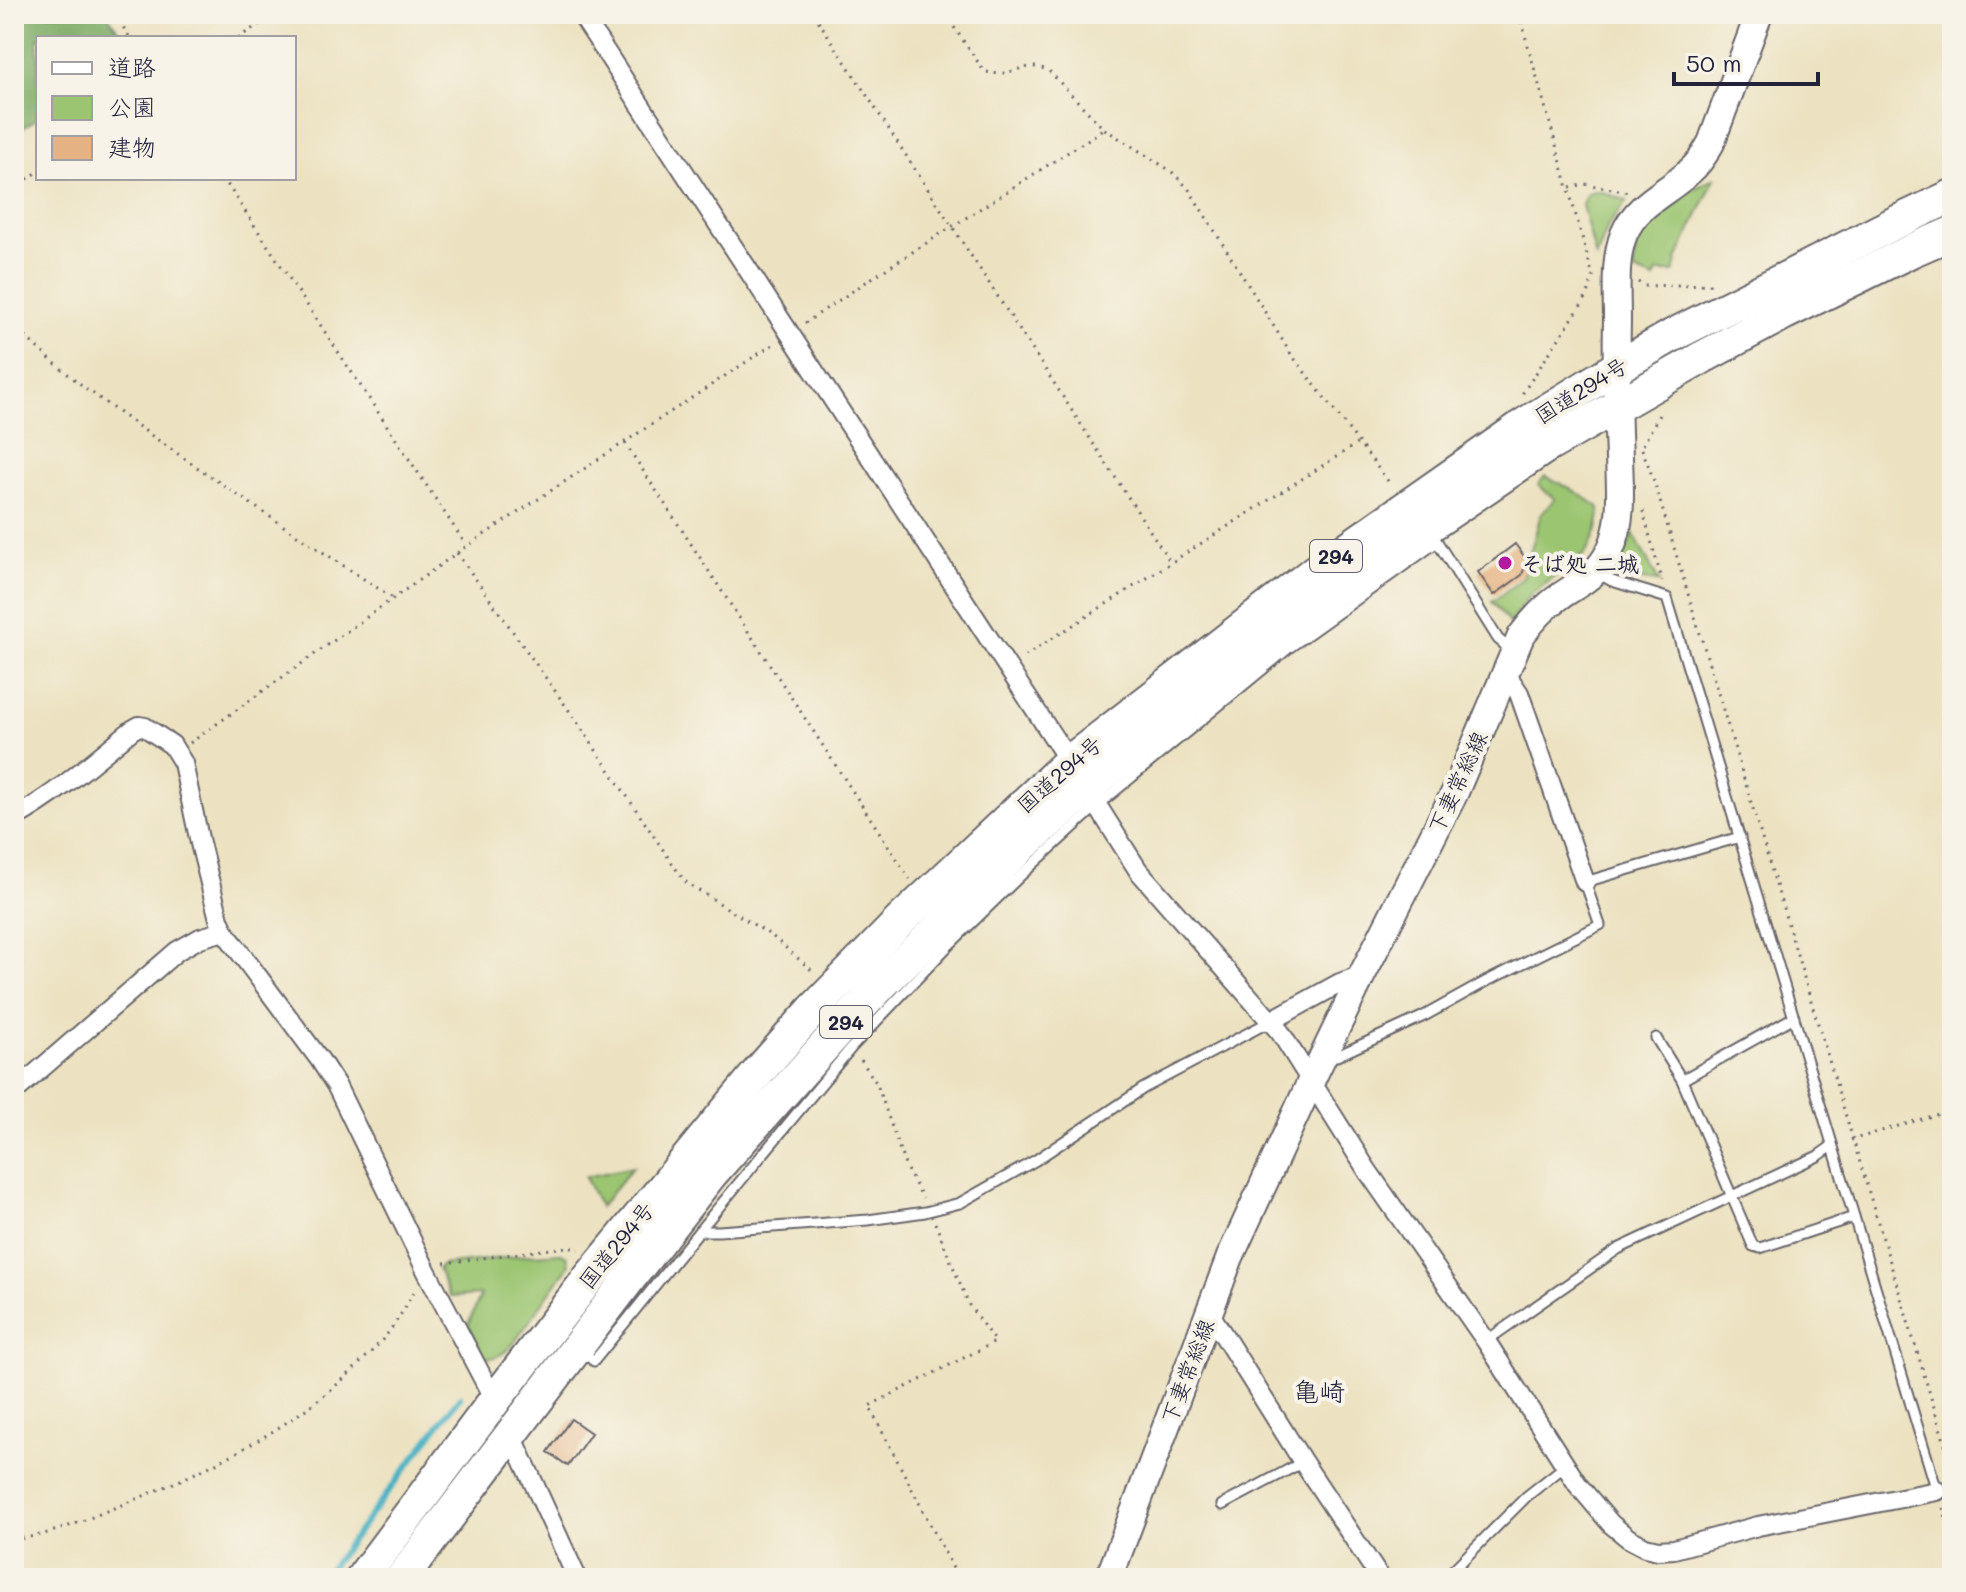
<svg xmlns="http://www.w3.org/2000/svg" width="1966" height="1592" font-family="Mali,'Klee One',sans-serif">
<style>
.green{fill:#9bc571;stroke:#5e7456;stroke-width:2}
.forest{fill:#7caa63;stroke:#4f664f;stroke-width:2}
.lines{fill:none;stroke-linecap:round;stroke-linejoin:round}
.stream{stroke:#45b1c3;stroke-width:6}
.building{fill:#e5b283}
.lane-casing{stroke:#69656a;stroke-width:13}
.street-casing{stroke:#69656a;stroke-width:22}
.secondary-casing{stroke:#69656a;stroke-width:30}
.highway-casing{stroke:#69656a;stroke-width:36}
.path{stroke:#69656a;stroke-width:3;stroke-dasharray:2 6;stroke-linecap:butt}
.lane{stroke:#fff;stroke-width:9}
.street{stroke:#fff;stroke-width:18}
.secondary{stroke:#fff;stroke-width:26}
.highway{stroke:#fff;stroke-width:32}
.poi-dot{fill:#b5179e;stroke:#f7f3e8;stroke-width:3}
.labels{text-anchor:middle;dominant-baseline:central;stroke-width:8;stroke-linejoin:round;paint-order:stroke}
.shield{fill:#f7f3e8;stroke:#62616f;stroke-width:2}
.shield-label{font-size:20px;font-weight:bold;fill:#22223b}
.street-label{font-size:22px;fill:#22223b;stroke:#f7f3e8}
.poi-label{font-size:22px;font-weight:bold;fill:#22223b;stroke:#f7f3e8;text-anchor:start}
.quarter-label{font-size:26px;fill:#22223b;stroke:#f7f3e8}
</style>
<rect width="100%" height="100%" fill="#f7f3e8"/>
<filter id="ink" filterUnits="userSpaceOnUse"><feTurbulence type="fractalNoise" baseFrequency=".0125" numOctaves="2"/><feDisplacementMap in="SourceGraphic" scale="16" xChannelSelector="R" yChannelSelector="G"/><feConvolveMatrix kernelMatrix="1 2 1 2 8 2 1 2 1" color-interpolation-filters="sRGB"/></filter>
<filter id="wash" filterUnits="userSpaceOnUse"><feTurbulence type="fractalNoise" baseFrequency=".006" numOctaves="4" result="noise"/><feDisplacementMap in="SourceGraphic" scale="32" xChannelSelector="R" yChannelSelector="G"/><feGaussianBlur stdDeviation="1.8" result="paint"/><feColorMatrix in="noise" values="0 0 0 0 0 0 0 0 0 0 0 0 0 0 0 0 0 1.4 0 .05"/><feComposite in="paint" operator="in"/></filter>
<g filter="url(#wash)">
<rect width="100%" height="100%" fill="#ece2c1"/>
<g class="green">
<path d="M1715 178 1678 257 1674 272H1657L1654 279 1634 271C1631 213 1671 201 1715 178Z"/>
<path d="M1594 191 1602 192 1627 201 1609 224 1596 258 1582 205C1584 198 1586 193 1594 191Z"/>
<path d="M1545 476 1575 491 1599 507C1601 523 1594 540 1585 554L1528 597 1510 624 1492 602 1523 578 1541 514 1555 499 1538 485Z"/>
<path d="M1633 533 1659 582 1618 577 1615 570 1623 559Z"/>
<path d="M633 1167 600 1207 585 1177Z"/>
<path d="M561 1253 567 1256 569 1265 514 1343C506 1352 497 1360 484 1357L468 1324 481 1295 450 1297 438 1269 442 1265 519 1256Z"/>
</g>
<path class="forest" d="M14 14H107L123 38H38V118L14 134Z"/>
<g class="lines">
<path class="stream" d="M323 1578 460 1397"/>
</g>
<g id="blocks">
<g class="building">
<path d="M1515 544 1527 560 1522 575 1494 595 1478 572Z"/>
<path d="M571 1419 591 1433 568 1466 548 1452Z"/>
</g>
</g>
</g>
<g filter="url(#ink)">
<use href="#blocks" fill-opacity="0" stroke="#69656a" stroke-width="2"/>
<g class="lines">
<defs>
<g id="lane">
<path d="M1436 540 1498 639 1511 650"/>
<path d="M1596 572 1612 581 1667 598 1937 1491"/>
<path d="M1656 1038 1682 1080 1753 1246 1760 1248 1854 1217"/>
<path d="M1325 1056H1337L1424 1016 1487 981 1600 925 1585 882 1740 837"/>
<path d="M1682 1080 1794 1017"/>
<path d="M699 1231H719L868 1220 925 1212 960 1203 1036 1160 1144 1088 1269 1022"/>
<path d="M1486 1341 1618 1249 1818 1156 1832 1146"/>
<path d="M582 1351 594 1361 699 1231 851 1048 949 945 1018 878 1098 805 1290 647 1437 542"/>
<path d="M1222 1505 1303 1462"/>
<path d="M1445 1578 1527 1496 1565 1466"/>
</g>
<g id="street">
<path d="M581 14 1078 775 1138 870 1280 1032 1367 1170 1486 1341 1578 1485 1611 1524 1628 1538 1645 1547 1658 1550 1674 1549 1758 1526 1937 1491"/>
<path d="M1505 672 1519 693 1585 882"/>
<path d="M14 818C57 794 94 761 132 730L139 726 145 727 172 745 183 763 200 843 219 919 224 931"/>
<path d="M1269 1022 1340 983 1362 975"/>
<path d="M14 1092 177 951 200 938 224 931 320 1060 336 1085 427 1272 498 1407"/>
<path d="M1209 1312 1303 1462 1380 1578"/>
<path d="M509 1429 577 1578"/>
</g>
<path id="secondary" d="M1109 1578 1230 1257 1311 1081 1362 975 1455 792 1521 636C1532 621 1543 608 1559 597 1581 582 1598 576 1611 548 1623 521 1620 488 1619 458 1617 412 1616 365 1617 319 1617 292 1614 259 1624 234 1637 203 1667 193 1689 172 1699 164 1705 154 1711 143L1759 14"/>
<g id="highway">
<path d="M362 1578 495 1400 589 1278 761 1069 813 1010 902 919 1069 762 1318 569 1525 424 1616 368 1673 335 1897 222 1952 196"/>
<path d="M402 1578 629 1279 711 1174 837 1032 883 983 1022 846 1087 788 1237 665 1335 590 1544 448 1703 357 1785 313 1913 250 1952 233"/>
</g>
</defs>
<use href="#lane" class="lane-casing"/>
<use href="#street" class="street-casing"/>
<use href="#secondary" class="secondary-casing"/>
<use href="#highway" class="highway-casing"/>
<g class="path">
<path d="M115 14 130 38"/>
<path d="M814 14 1171 563"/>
<path d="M945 14 984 71C1010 81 1023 58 1049 71L1103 128 1171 171 1188 188 1291 354 1391 485"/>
<path d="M1519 14 1593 276 1588 295 1520 397"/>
<path d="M238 38 275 14"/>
<path d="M223 178 466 545"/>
<path d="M14 188 38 172"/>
<path d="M1570 188 1585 184 1629 192"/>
<path d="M1638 282 1644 286 1714 284"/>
<path d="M805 323 872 278 1098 133 1103 128"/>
<path d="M14 325C63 376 121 414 178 454 249 503 320 551 393 598"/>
<path d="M625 443 910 879"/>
<path d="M1643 445 1660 413"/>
<path d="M1642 449 1653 478 1952 1467"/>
<path d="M1643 511 1662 581"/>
<path d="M457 553 575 719 678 872 687 883 772 936 815 973"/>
<path d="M1025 656 1358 443"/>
<path d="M190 743 464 548 775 343"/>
<path d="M861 1060 877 1084 906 1168 923 1198"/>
<path d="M1851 1140 1952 1110"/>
<path d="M935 1223 969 1305 995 1342 869 1406 958 1578"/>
<path d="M444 1263 566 1247 579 1249"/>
<path d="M1943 1508 1952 1539"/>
<path d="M14 1539C53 1536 88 1518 124 1504 208 1470 283 1434 350 1373 363 1360 377 1347 388 1333 398 1320 406 1305 414 1292"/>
</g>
<use href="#lane" class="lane"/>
<use href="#street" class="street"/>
<use href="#secondary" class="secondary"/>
<use href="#highway" class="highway"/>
</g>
</g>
<circle class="poi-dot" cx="1505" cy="563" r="8"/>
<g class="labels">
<g class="shield">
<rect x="1310" y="540" width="52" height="32" rx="6"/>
<rect x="820" y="1006" width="52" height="32" rx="6"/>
</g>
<g class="shield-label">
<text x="1336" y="556">294</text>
<text x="846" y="1022">294</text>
</g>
<g class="street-label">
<text transform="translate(1581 390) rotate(-32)">国道294号</text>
<text transform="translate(1059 774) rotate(-41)">国道294号</text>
<text transform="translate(1457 782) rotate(-65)">下妻常総線</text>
<text transform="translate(616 1245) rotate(-51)">国道294号</text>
<text transform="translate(1187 1371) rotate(-69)">下妻常総線</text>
</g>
<g class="poi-label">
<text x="1521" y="563">そば処 二城</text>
</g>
<g class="quarter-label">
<text x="1319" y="1391">亀崎</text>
</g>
</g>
<rect width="1966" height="1592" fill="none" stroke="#f7f3e8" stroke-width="48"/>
<rect x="36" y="36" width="260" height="144" fill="#f7f3e8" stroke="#a29fa3" stroke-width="2"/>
<rect x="52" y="62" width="40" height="12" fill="#ffffff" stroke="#a29fa3" stroke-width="2"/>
<text x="108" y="76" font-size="24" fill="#22223b">道路</text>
<rect x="52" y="96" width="40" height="24" fill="#9bc571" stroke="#a29fa3" stroke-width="2"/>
<text x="108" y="116" font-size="24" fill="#22223b">公園</text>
<rect x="52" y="136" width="40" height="24" fill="#e5b283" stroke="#a29fa3" stroke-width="2"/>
<text x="108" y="156" font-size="24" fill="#22223b">建物</text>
<path d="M1674 72v12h144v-12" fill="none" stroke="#22223b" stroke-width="4"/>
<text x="1686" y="72" font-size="24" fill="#22223b" stroke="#f7f3e8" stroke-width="6" paint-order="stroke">50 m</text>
</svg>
